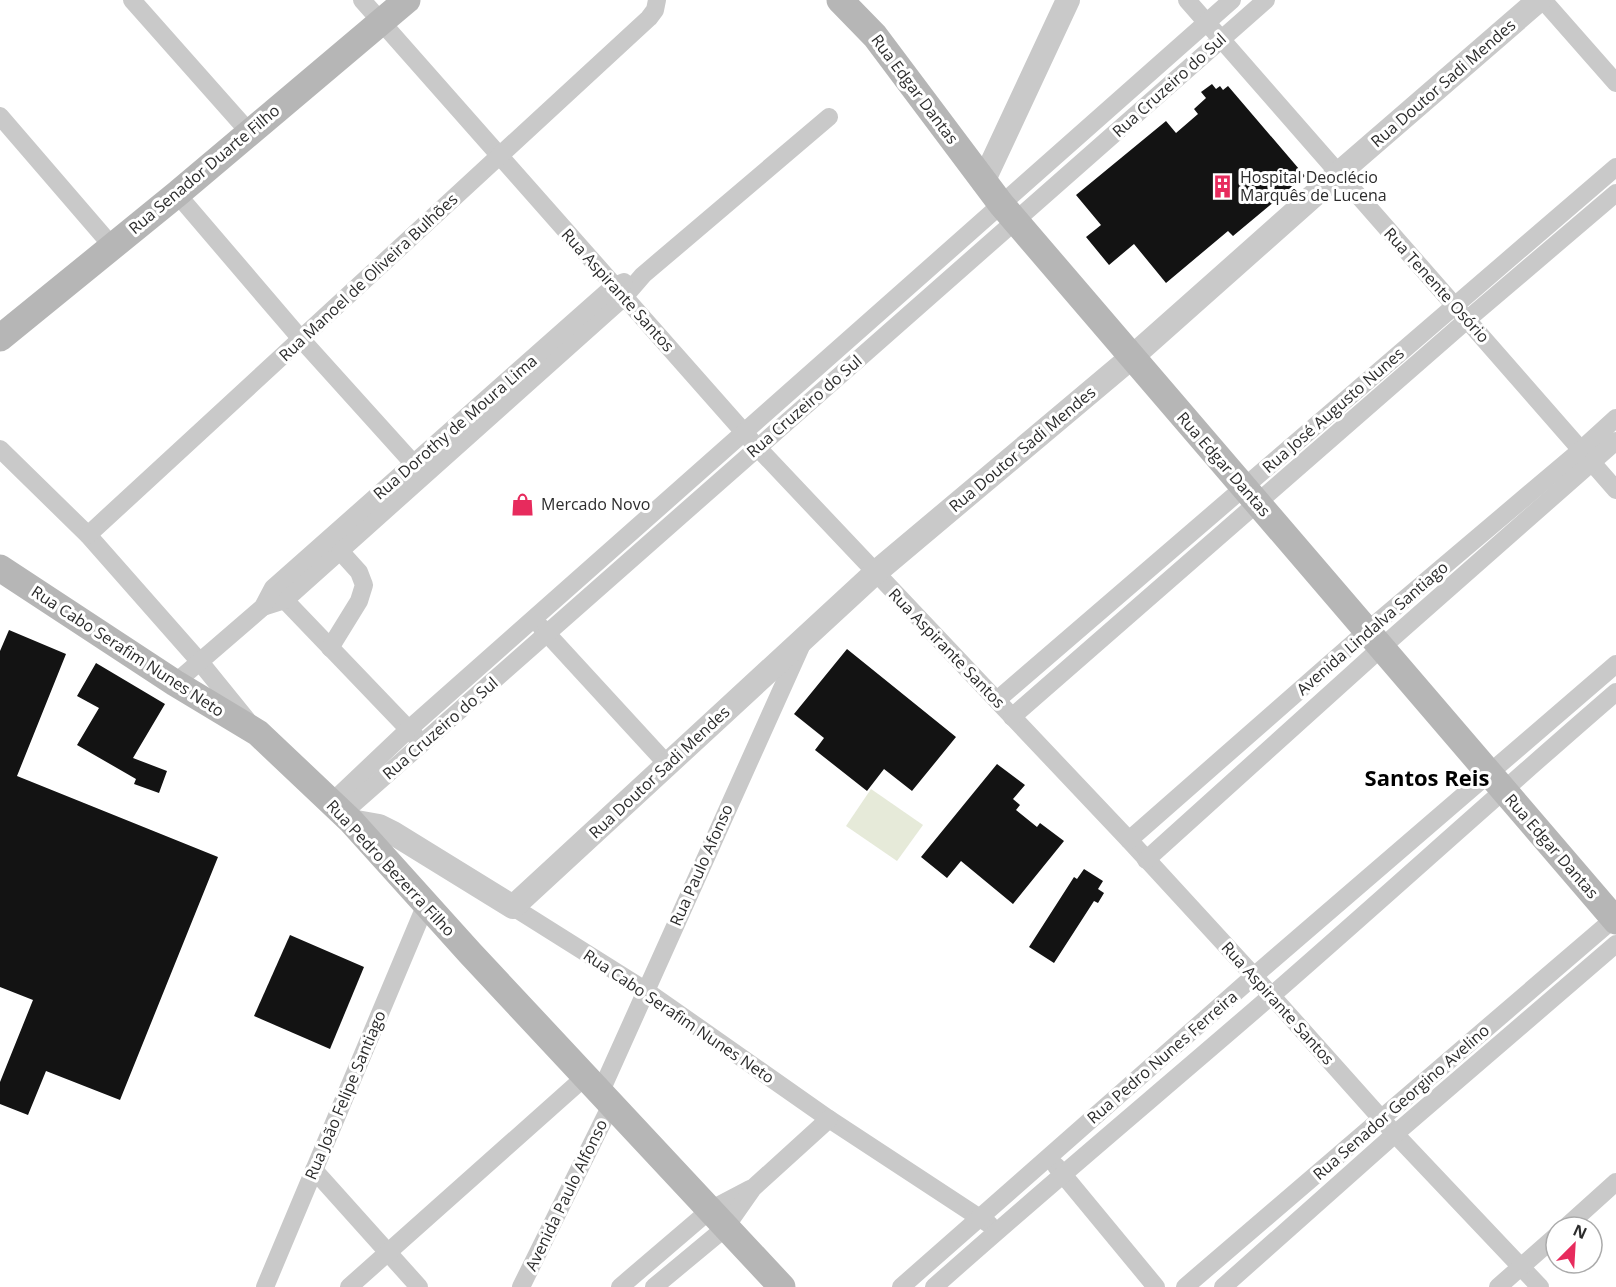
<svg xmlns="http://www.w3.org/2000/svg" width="1616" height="1287" font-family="'Open Sans',sans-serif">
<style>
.green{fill:#e6ead9}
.building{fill:#131313}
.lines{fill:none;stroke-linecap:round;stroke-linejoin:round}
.minor{stroke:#c9c9c9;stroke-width:18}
.tertiary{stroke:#c9c9c9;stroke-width:24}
.secondary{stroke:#b6b6b6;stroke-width:27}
.labels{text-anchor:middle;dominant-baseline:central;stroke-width:6;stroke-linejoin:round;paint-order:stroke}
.street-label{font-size:16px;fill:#2c2c2c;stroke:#fff}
.poi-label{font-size:16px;fill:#2c2c2c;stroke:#fff;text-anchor:start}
.district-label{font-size:22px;font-weight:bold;fill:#000;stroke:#fff}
</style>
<rect width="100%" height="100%" fill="#fff"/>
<path class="green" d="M871 789 923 825 897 861 846 826Z"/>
<g class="building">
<path d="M1212 84 1216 89 1220 86 1223 90 1228 86 1305 176 1233 236 1228 231 1166 283 1134 244 1109 265 1086 237 1101 225 1076 195 1166 121 1176 133 1198 114 1194 109 1206 98 1201 92Z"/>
<path d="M9 630 66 654 17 776 218 857 120 1100 46 1071 28 1115 0 1104V1082L33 1000 0 987V651Z"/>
<path d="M847 649 956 737 912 791 884 769 867 791 815 750 824 738 794 714Z"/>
<path d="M96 663 165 704 133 758 167 771 159 793 134 784 136 779 77 745 99 708 77 696Z"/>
<path d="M997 764 1025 785 1013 799 1020 805 1016 810 1037 827 1040 823 1064 841 1013 904 961 861 947 878 921 857Z"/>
<path d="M1084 869 1103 881 1098 889 1104 893 1098 903 1094 901 1054 963 1029 947 1074 877 1077 879Z"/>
<path d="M290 935 364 967 330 1049 254 1016Z"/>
</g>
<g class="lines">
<g class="minor">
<path d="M132 0 249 132"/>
<path d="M362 0 757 447 1129 840 1254 976 1395 1134 1540 1287"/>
<path d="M1187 0 1616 490"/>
<path d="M1543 0 1616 83"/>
<path d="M0 116 112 246"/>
<path d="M177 194 301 339 421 472"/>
<path d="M0 449 88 535 200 662 247 720"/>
<path d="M88 535 649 18 655 10 657 0"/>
<path d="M278 593 417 738"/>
<path d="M263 607 285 600 624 297 643 275 829 117"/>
<path d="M541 627 667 764"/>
<path d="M330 648 359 601 364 585 359 572 340 551"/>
<path d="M175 683 263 607 273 588 614 286 624 282"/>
<path d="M997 700 1616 167"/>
<path d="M1012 717 1468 319 1616 193"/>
<path d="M331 803 409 729 1232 0"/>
<path d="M343 813 1266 0"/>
<path d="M1129 840 1367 631 1582 449 1616 418"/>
<path d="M1146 860 1381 648 1616 441"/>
<path d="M513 907 645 990 829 1119 989 1224"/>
<path d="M601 1091 802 644"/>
<path d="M1056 1166 1156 1287"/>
<path d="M314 1170 419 1287"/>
<path d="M1566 1227 1616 1182"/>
<path d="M265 1287 426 904"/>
<path d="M349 1287 586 1076"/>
<path d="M521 1287 612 1103"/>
<path d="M620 1287 710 1210 750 1189"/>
<path d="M654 1287 725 1228 753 1188 829 1119"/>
<path d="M901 1287 1254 976 1616 664"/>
<path d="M934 1287C1045 1188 1159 1093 1271 996 1387 895 1500 792 1616 692"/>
<path d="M1185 1287 1616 917"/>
<path d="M1223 1287 1395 1134 1616 944"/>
<path d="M1498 1287 1556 1236"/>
</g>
<g class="tertiary">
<path d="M983 182 1068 0"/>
<path d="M351 821 379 826 393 833 513 907 875 573 1132 357 1338 174 1539 0"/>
</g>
<g class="secondary">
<path d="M840 0 875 36 1001 204 1616 921"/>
<path d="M0 338 177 194 407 0"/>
<path d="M0 568 175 683 258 733 351 821 470 953 782 1287"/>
</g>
</g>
<defs>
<symbol id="building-bare" viewBox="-9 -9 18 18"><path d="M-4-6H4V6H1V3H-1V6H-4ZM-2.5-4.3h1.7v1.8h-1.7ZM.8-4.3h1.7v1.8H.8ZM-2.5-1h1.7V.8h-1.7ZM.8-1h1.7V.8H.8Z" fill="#e72b5d" stroke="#fff" stroke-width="2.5" paint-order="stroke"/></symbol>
<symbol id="shop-bare" viewBox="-9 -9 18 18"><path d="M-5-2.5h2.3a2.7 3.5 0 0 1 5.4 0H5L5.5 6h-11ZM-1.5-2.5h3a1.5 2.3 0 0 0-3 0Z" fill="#e72b5d" stroke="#fff" stroke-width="2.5" paint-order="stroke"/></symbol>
</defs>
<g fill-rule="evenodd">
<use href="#building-bare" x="1206" y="170" width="33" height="33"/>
<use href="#shop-bare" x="506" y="488" width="33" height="33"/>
</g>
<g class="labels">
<g class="street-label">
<text transform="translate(1443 83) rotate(-41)">Rua Doutor Sadi Mendes</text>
<text transform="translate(1169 85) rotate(-42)">Rua Cruzeiro do Sul</text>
<text transform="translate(915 89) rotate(53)">Rua Edgar Dantas</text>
<text transform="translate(204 169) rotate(-40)">Rua Senador Duarte Filho</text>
<text transform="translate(368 277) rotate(-43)">Rua Manoel de Oliveira Bulhões</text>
<text transform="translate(1437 285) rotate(48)">Rua Tenente Osório</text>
<text transform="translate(618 290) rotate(48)">Rua Aspirante Santos</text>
<text transform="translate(804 406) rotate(-41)">Rua Cruzeiro do Sul</text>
<text transform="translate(1333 410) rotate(-41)">Rua José Augusto Nunes</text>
<text transform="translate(455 427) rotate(-41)">Rua Dorothy de Moura Lima</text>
<text transform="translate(1022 449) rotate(-40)">Rua Doutor Sadi Mendes</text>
<text transform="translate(1224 464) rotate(49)">Rua Edgar Dantas</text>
<text transform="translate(1372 628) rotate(-41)">Avenida Lindalva Santiago</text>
<text transform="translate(947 648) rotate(46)">Rua Aspirante Santos</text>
<text transform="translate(128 651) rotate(33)">Rua Cabo Serafim Nunes Neto</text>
<text transform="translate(440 728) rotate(-41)">Rua Cruzeiro do Sul</text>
<text transform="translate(659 772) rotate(-43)">Rua Doutor Sadi Mendes</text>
<text transform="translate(1552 846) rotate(49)">Rua Edgar Dantas</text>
<text transform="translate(701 865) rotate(-66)">Rua Paulo Afonso</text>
<text transform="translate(391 868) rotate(47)">Rua Pedro Bezerra Filho</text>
<text transform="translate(1278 1003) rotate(48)">Rua Aspirante Santos</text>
<text transform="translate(679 1016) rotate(34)">Rua Cabo Serafim Nunes Neto</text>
<text transform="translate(1162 1057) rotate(-41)">Rua Pedro Nunes Ferreira</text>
<text transform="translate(345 1095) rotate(-67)">Rua João Felipe Santiago</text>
<text transform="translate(1401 1102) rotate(-41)">Rua Senador Georgino Avelino</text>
<text transform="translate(566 1195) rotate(-64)">Avenida Paulo Alfonso</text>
</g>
<g class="poi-label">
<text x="1240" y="177">Hospital Deoclécio<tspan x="1240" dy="18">Marquês de Lucena</tspan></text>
<text x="541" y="504">Mercado Novo</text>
</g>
<g class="district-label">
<text x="1427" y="777">Santos Reis</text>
</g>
</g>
<g transform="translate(1574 1245) rotate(24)"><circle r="28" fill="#ffffff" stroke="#ababab" stroke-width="1.5"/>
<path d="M0-4.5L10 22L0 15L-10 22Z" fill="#e72b5d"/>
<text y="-9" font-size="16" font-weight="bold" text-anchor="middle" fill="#2c2c2c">N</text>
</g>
</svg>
